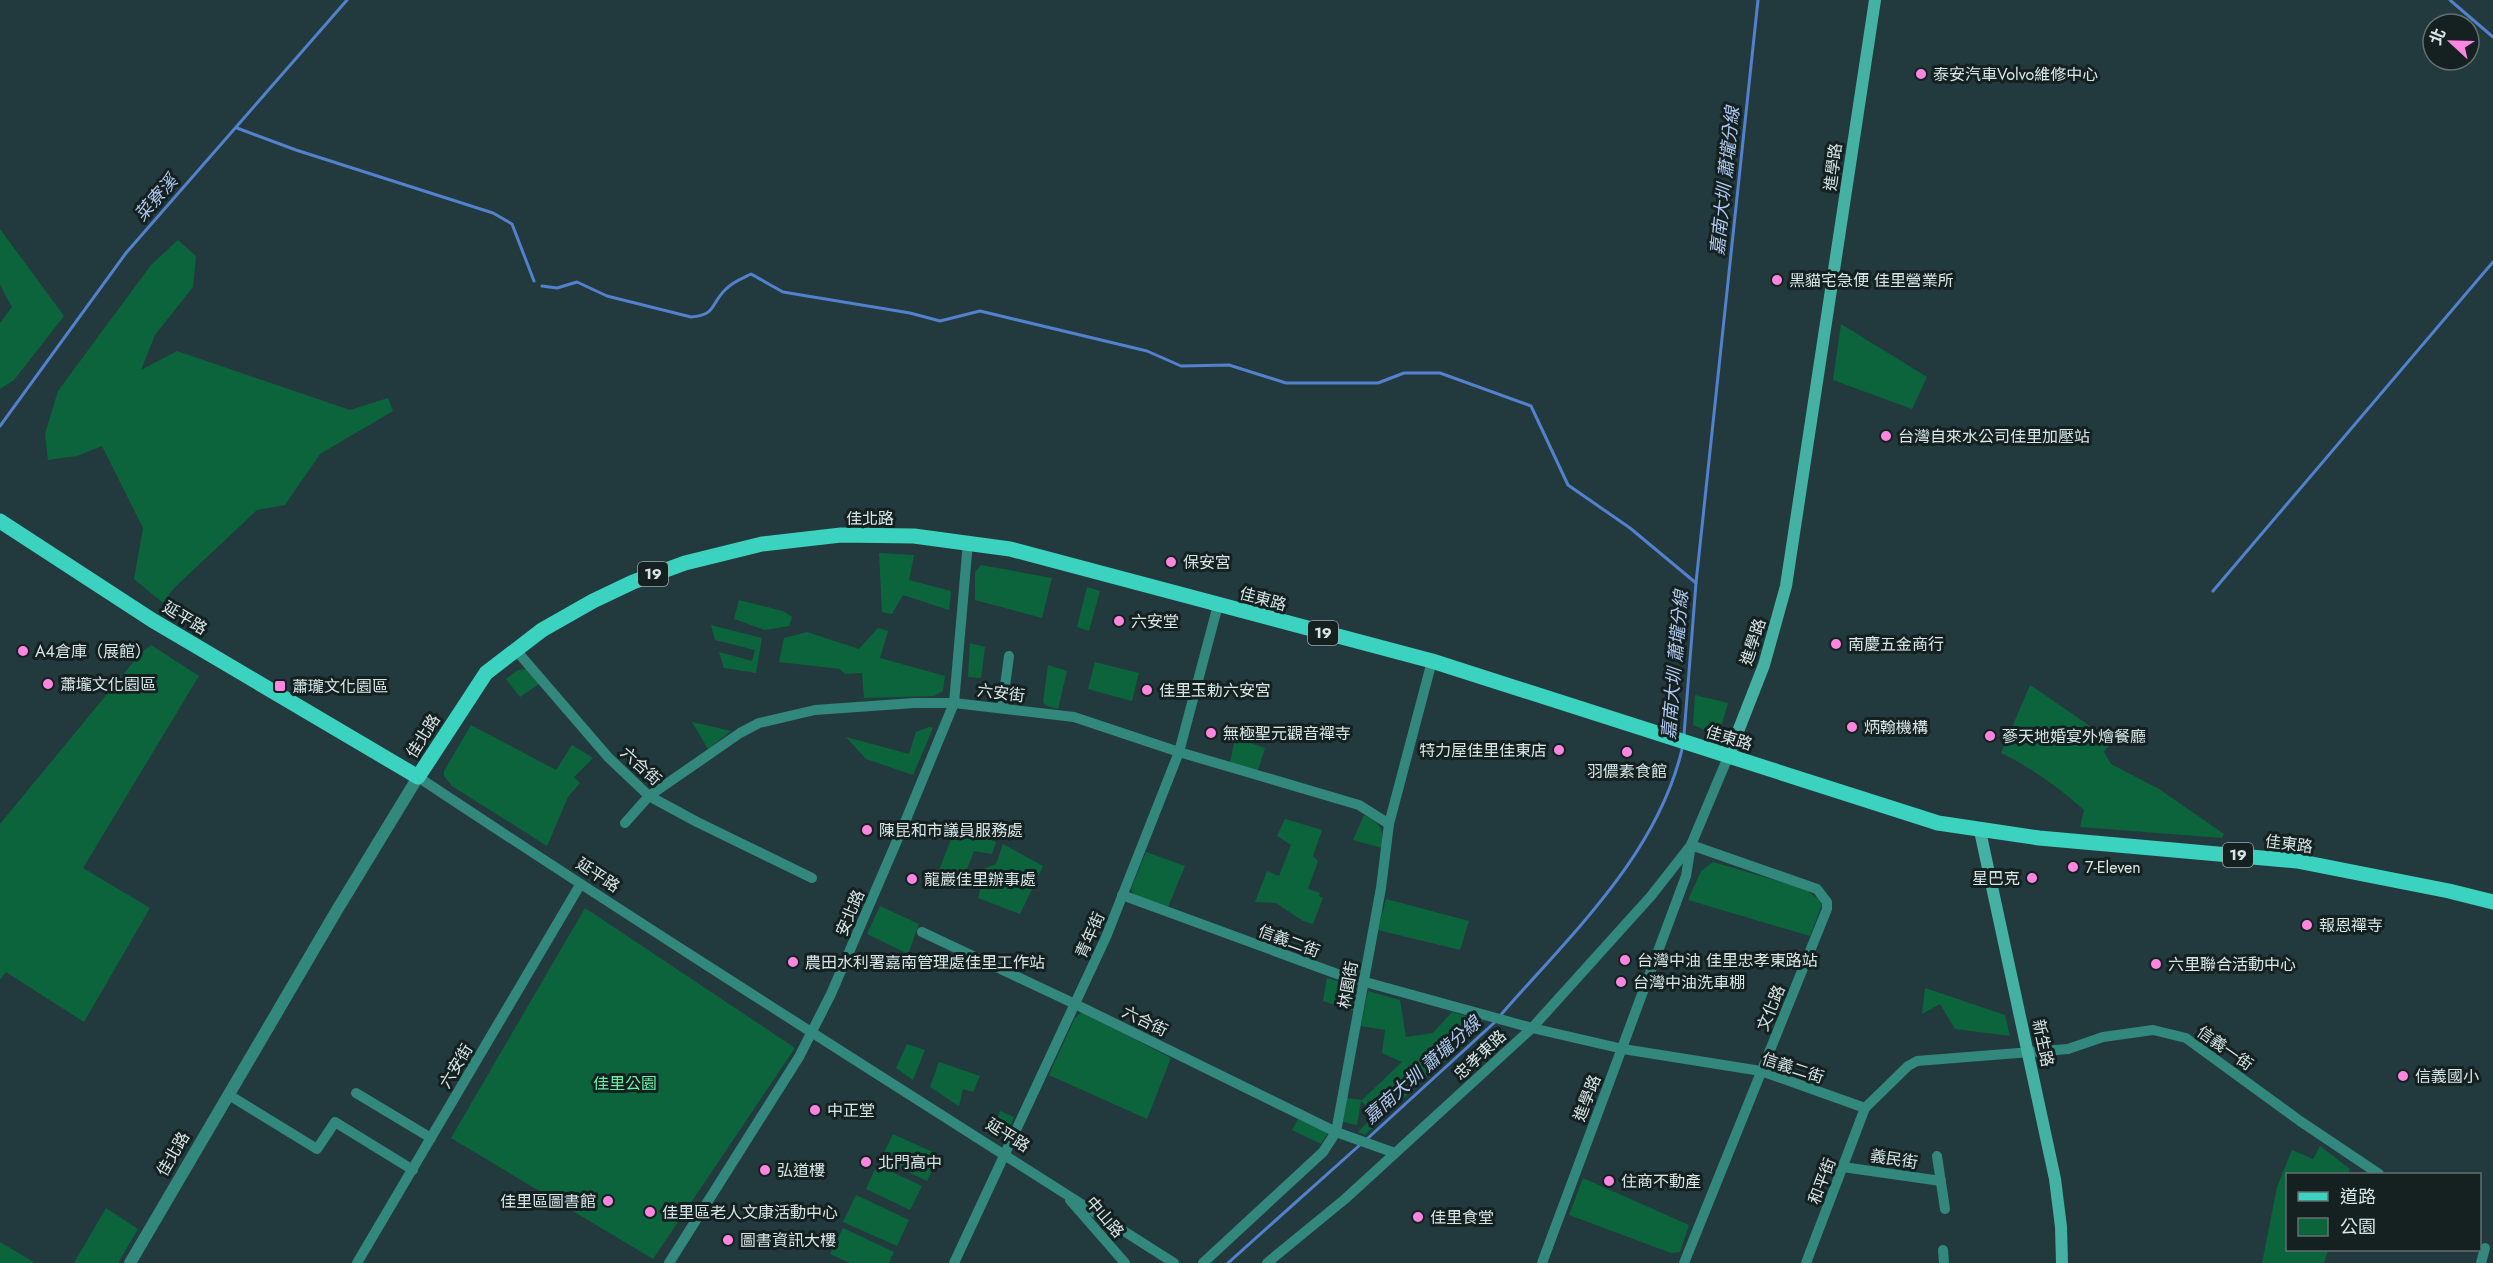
<svg xmlns="http://www.w3.org/2000/svg" width="2493" height="1263" font-family="Jost,'Noto Sans TC',sans-serif">
<style>
.green{fill:#0c643c}
.lines{fill:none;stroke-linecap:round;stroke-linejoin:round}
.stream{stroke:#5381cd;stroke-width:3}
.minor{stroke:#32887c;stroke-width:10}
.tertiary{stroke:#32887c;stroke-width:12}
.secondary{stroke:#44b1a2;stroke-width:12}
.primary{stroke:#3bd3c0;stroke-width:15}
.poi-dot{fill:#fe85e0;stroke:#152021;stroke-width:2}
.labels{text-anchor:middle;dominant-baseline:central;stroke-width:6;stroke-linejoin:round;paint-order:stroke}
.shield{fill:#152021;stroke:#9daaac;stroke-width:1.5}
.shield-label{font-size:15px;font-weight:bold;fill:#d7e5e7}
.poi-label{font-size:16px;fill:#d7e5e7;stroke:#152021;text-anchor:start}
.street-label{font-size:16px;fill:#d7e5e7;stroke:#152021}
.park-label{font-size:16px;fill:#6bf0a7;stroke:#152021}
.water-label{font-size:18px;font-style:italic;fill:#b0c9f1;stroke:#152021}
</style>
<rect width="100%" height="100%" fill="#223a3e"/>
<g class="green">
<path d="M0 229 64 316 14 380 0 389V323L12 307 0 285Z"/>
<path d="M178 240 196 256 193 287 155 335 141 370 177 351 350 410 388 398 393 411 320 454 285 505 257 510 174 588 163 603 134 579 143 528 102 446 77 456 48 460 45 434 58 391 151 265Z"/>
<path d="M1841 324 1927 377 1912 409 1833 380Z"/>
<path d="M879 553 914 555 909 580 951 591 949 610 903 595 892 614 882 612Z"/>
<path d="M981 565 1052 578 1042 618 975 600V572Z"/>
<path d="M1087 587 1100 591 1089 631 1077 627Z"/>
<path d="M739 600 783 611 792 617 789 626 765 630 734 619Z"/>
<path d="M711 625 762 638 756 673 724 668 719 652 752 661 755 650 715 640Z"/>
<path d="M878 628 888 631 880 658 945 676 943 691 934 696 864 698 862 673 845 674 840 669 779 662 784 638 807 632 859 649Z"/>
<path d="M970 643 985 647 981 678 968 677Z"/>
<path d="M151 645 199 676 83 868 150 908 84 1022 6 972 0 980V824L140 654Z"/>
<path d="M1095 662 1139 673 1132 701 1088 689Z"/>
<path d="M1048 665 1067 671 1058 709 1045 705 1043 702Z"/>
<path d="M527 669 539 684 520 697 506 679 518 670Z"/>
<path d="M2030 685 2112 741 2104 752 2111 764 2159 789 2224 834 2222 838 2080 827 2084 810C2058 787 2032 768 2001 753Z"/>
<path d="M1695 695 1728 703 1720 730 1710 732 1693 725Z"/>
<path d="M692 722 731 731 708 749Z"/>
<path d="M471 725 556 770 572 745 593 758 574 777 580 783 568 797 547 846 452 786 444 776V771Z"/>
<path d="M929 727 933 728 913 775 866 759 846 737 909 754 916 732Z"/>
<path d="M1235 738 1265 748 1258 770 1230 763Z"/>
<path d="M1364 815C1381 823 1384 830 1382 848L1353 840Z"/>
<path d="M1285 819 1322 830 1313 856 1318 861 1308 889 1320 893 1319 896 1323 898 1313 924 1303 921 1276 903 1255 902 1267 871 1279 876 1291 845 1277 836Z"/>
<path d="M957 824 996 842 992 854 974 851 959 890 934 883Z"/>
<path d="M1003 844 1043 866 1020 914 978 898 985 873 982 872 983 869 996 864Z"/>
<path d="M1146 852 1185 866 1168 907 1134 895 1131 889Z"/>
<path d="M1713 862 1805 889 1821 901V907L1810 936 1688 900 1701 871Z"/>
<path d="M1386 899 1469 921 1460 950 1378 930Z"/>
<path d="M880 906 919 924 908 954 867 934Z"/>
<path d="M585 908 795 1048 653 1259 451 1138Z"/>
<path d="M1327 978 1358 987 1354 1011 1323 1001Z"/>
<path d="M1925 988 2005 1015 2010 1036 1955 1029 1940 1004 1922 1014Z"/>
<path d="M1368 991 1400 1000 1406 1037 1433 1033 1452 1012 1484 1021 1365 1135 1358 1132 1422 1068 1411 1065 1406 1077 1370 1109 1361 1101 1357 1125 1343 1122 1347 1098 1362 1100 1402 1062 1382 1053 1385 1030 1361 1026Z"/>
<path d="M1082 1012 1171 1058 1147 1119 1049 1075 1075 1018Z"/>
<path d="M907 1044 925 1050 913 1080 896 1068Z"/>
<path d="M939 1062 980 1076 973 1092 963 1089 959 1106 930 1087Z"/>
<path d="M1000 1111 1014 1117 1008 1132 1002 1133 993 1127Z"/>
<path d="M1298 1119 1328 1133 1321 1144 1292 1130Z"/>
<path d="M893 1134 939 1155 927 1181 881 1159Z"/>
<path d="M2320 1146 2350 1169 2348 1174H2288V1250H2328L2324 1263H2262L2277 1187 2292 1150 2313 1159Z"/>
<path d="M877 1165 922 1186 910 1210 866 1189Z"/>
<path d="M1583 1178 1689 1225 1680 1252 1671 1253 1569 1215Z"/>
<path d="M856 1195 909 1220 897 1246 843 1222Z"/>
<path d="M106 1208 138 1229 118 1263H74Z"/>
<path d="M843 1228 894 1252 889 1263H850L830 1254Z"/>
<path d="M0 1242 35 1263H0Z"/>
</g>
<g class="lines">
<g class="stream">
<path d="M2450 0 2493 37"/>
<path d="M237 128 296 150 493 213 512 224 534 281"/>
<path d="M542 286 557 288 577 282 607 296 691 317C717 315 710 304 726 289 732 282 743 278 751 274L783 292 910 313 940 321 980 311 1147 351 1181 366 1229 365 1286 383H1378L1404 373H1440L1531 406 1568 485 1630 528 1696 583"/>
<path d="M0 426 126 253 347 0"/>
<path d="M2213 591 2493 262"/>
<path d="M1684 735 1696 583 1758 0"/>
<path d="M1499 1017C1570 935 1659 854 1683 745"/>
<path d="M1367 1139 1495 1022"/>
<path d="M1228 1263 1362 1143"/>
</g>
<g class="minor">
<path d="M515 649 608 757 649 796 697 822 812 878"/>
<path d="M1002 708 1009 656"/>
<path d="M418 777C668 943 922 1102 1174 1263"/>
<path d="M625 823 649 796 740 733 759 723 815 710 914 703H954L1074 717 1179 752 1359 805 1389 824"/>
<path d="M1122 895 1340 975 1532 1028 1623 1049 1761 1071 1865 1108 1908 1066 1917 1061 2068 1049 2103 1037 2153 1030 2186 1038 2300 1121 2379 1174"/>
<path d="M922 932 1075 1004 1336 1132 1395 1153"/>
<path d="M356 1093 431 1138"/>
<path d="M229 1095 317 1149 335 1122 413 1170"/>
<path d="M1937 1156 1945 1209"/>
<path d="M1843 1167 1941 1181"/>
<path d="M1070 1200 1125 1263"/>
<path d="M1943 1250 1944 1263"/>
<path d="M357 1263 580 885"/>
<path d="M669 1263 799 1057 831 994 905 822 954 703 968 542"/>
<path d="M954 1263 1106 937 1179 752 1218 605"/>
<path d="M1203 1263 1323 1152 1336 1132 1381 888 1389 824 1432 661"/>
<path d="M1267 1263 1345 1199 1532 1028 1651 896 1691 845 1817 889 1827 902V909L1684 1263"/>
<path d="M1542 1263 1686 876 1691 845 1728 757"/>
<path d="M1806 1263 1865 1108"/>
<path d="M2481 1263 2485 1248"/>
</g>
<path class="tertiary" d="M130 1263 337 910 418 777"/>
<g class="secondary">
<path d="M1728 757 1764 665 1786 586 1875 0"/>
<path d="M1980 831 2055 1179 2061 1227 2062 1263"/>
</g>
<path class="primary" d="M0 521 152 620 418 777 486 673 542 630 593 601 633 582 685 563 762 544 841 535 914 536 1010 549 1432 661 1938 823 2039 838 2297 861 2449 891 2493 902"/>
</g>
<g class="poi-dot">
<circle cx="1921" cy="74" r="6"/>
<circle cx="1777" cy="280" r="6"/>
<circle cx="1886" cy="436" r="6"/>
<circle cx="1171" cy="562" r="6"/>
<circle cx="1119" cy="621" r="6"/>
<circle cx="1836" cy="644" r="6"/>
<circle cx="23" cy="651" r="6"/>
<circle cx="48" cy="684" r="6"/>
<rect x="274" y="680" width="12" height="12" rx="3"/>
<circle cx="1147" cy="690" r="6"/>
<circle cx="1852" cy="727" r="6"/>
<circle cx="1211" cy="733" r="6"/>
<circle cx="1990" cy="736" r="6"/>
<circle cx="1559" cy="750" r="6"/>
<circle cx="1627" cy="752" r="6"/>
<circle cx="867" cy="830" r="6"/>
<circle cx="2073" cy="867" r="6"/>
<circle cx="2032" cy="878" r="6"/>
<circle cx="912" cy="879" r="6"/>
<circle cx="2307" cy="925" r="6"/>
<circle cx="1625" cy="960" r="6"/>
<circle cx="793" cy="962" r="6"/>
<circle cx="2156" cy="964" r="6"/>
<circle cx="1621" cy="982" r="6"/>
<circle cx="2403" cy="1076" r="6"/>
<circle cx="815" cy="1110" r="6"/>
<circle cx="866" cy="1162" r="6"/>
<circle cx="765" cy="1170" r="6"/>
<circle cx="1609" cy="1181" r="6"/>
<circle cx="608" cy="1201" r="6"/>
<circle cx="650" cy="1212" r="6"/>
<circle cx="1418" cy="1217" r="6"/>
<circle cx="728" cy="1240" r="6"/>
</g>
<g class="labels">
<g class="shield">
<rect x="638" y="562" width="30" height="24" rx="4.5"/>
<rect x="1308" y="621" width="30" height="24" rx="4.5"/>
<rect x="2223" y="843" width="30" height="24" rx="4.5"/>
</g>
<g class="shield-label">
<text x="653" y="574">19</text>
<text x="1323" y="633">19</text>
<text x="2238" y="855">19</text>
</g>
<g class="poi-label">
<text x="1933" y="74">泰安汽車Volvo維修中心</text>
<text x="1789" y="280">黑貓宅急便 佳里營業所</text>
<text x="1898" y="436">台灣自來水公司佳里加壓站</text>
<text x="1183" y="562">保安宮</text>
<text x="1131" y="621">六安堂</text>
<text x="1848" y="644">南慶五金商行</text>
<text x="35" y="651">A4倉庫（展館）</text>
<text x="60" y="684">蕭壠文化園區</text>
<text x="292" y="686">蕭瓏文化園區</text>
<text x="1159" y="690">佳里玉勅六安宮</text>
<text x="1864" y="727">炳翰機構</text>
<text x="1223" y="733">無極聖元觀音禪寺</text>
<text x="2002" y="736">蔘天地婚宴外燴餐廳</text>
<text x="1547" y="750" text-anchor="end">特力屋佳里佳東店</text>
<text x="1627" y="771" text-anchor="middle">羽儂素食館</text>
<text x="879" y="830">陳昆和市議員服務處</text>
<text x="2085" y="867">7-Eleven</text>
<text x="2020" y="878" text-anchor="end">星巴克</text>
<text x="924" y="879">龍巖佳里辦事處</text>
<text x="2319" y="925">報恩禪寺</text>
<text x="1637" y="960">台灣中油 佳里忠孝東路站</text>
<text x="805" y="962">農田水利署嘉南管理處佳里工作站</text>
<text x="2168" y="964">六里聯合活動中心</text>
<text x="1633" y="982">台灣中油洗車棚</text>
<text x="2415" y="1076">信義國小</text>
<text x="827" y="1110">中正堂</text>
<text x="878" y="1162">北門高中</text>
<text x="777" y="1170">弘道樓</text>
<text x="1621" y="1181">住商不動產</text>
<text x="596" y="1201" text-anchor="end">佳里區圖書館</text>
<text x="662" y="1212">佳里區老人文康活動中心</text>
<text x="1430" y="1217">佳里食堂</text>
<text x="740" y="1240">圖書資訊大樓</text>
</g>
<g class="street-label">
<text transform="translate(1833 167) rotate(-83)">進學路</text>
<text x="870" y="518">佳北路</text>
<text transform="translate(1263 599) rotate(15)">佳東路</text>
<text transform="translate(185 618) rotate(31)">延平路</text>
<text transform="translate(1753 642) rotate(-72)">進學路</text>
<text transform="translate(1001 693) rotate(7)">六安街</text>
<text transform="translate(423 736) rotate(-58)">佳北路</text>
<text transform="translate(1729 738) rotate(17)">佳東路</text>
<text transform="translate(641 766) rotate(42)">六合街</text>
<text transform="translate(2289 844) rotate(7)">佳東路</text>
<text transform="translate(598 875) rotate(33)">延平路</text>
<text transform="translate(850 913) rotate(-67)">安北路</text>
<text transform="translate(1090 935) rotate(-66)">青年街</text>
<text transform="translate(1289 941) rotate(20)">信義二街</text>
<text transform="translate(1348 985) rotate(-80)">林園街</text>
<text transform="translate(1771 1008) rotate(-68)">文化路</text>
<text transform="translate(1145 1021) rotate(26)">六合街</text>
<text transform="translate(2043 1043) rotate(78)">新生路</text>
<text transform="translate(2225 1048) rotate(35)">信義一街</text>
<text transform="translate(1480 1055) rotate(-43)">忠孝東路</text>
<text transform="translate(456 1066) rotate(-59)">六安街</text>
<text transform="translate(1793 1068) rotate(18)">信義二街</text>
<text transform="translate(1587 1098) rotate(-69)">進學路</text>
<text transform="translate(1008 1135) rotate(32)">延平路</text>
<text transform="translate(173 1154) rotate(-60)">佳北路</text>
<text transform="translate(1894 1159) rotate(9)">義民街</text>
<text transform="translate(1822 1181) rotate(-69)">和平街</text>
<text transform="translate(1105 1217) rotate(49)">中山路</text>
</g>
<g class="park-label">
<text x="625" y="1083">佳里公園</text>
</g>
<g class="water-label">
<text transform="translate(1725 181) rotate(-84)">嘉南大圳 蕭壠分線</text>
<text transform="translate(156 198) rotate(-49)">菜寮溪</text>
<text transform="translate(1675 665) rotate(-85)">嘉南大圳 蕭壠分線</text>
<text transform="translate(1422 1070) rotate(-42)">嘉南大圳 蕭壠分線</text>
</g>
</g>
<rect x="2286" y="1173" width="195" height="78" fill="#152021" stroke="#636f70" stroke-width="1.5"/>
<rect x="2298" y="1192" width="30" height="9" fill="#3bd3c0" stroke="#636f70" stroke-width="1.5"/>
<text x="2340" y="1203" font-size="18" fill="#d7e5e7">道路</text>
<rect x="2298" y="1218" width="30" height="18" fill="#0c643c" stroke="#636f70" stroke-width="1.5"/>
<text x="2340" y="1233" font-size="18" fill="#d7e5e7">公園</text>
<g transform="translate(2451 42) rotate(292)"><circle r="28" fill="#152021" stroke="#636f70" stroke-width="1.5"/>
<path d="M0-4.5L10 22L0 15L-10 22Z" fill="#fe85e0"/>
<text y="-9" font-size="16" font-weight="bold" text-anchor="middle" fill="#d7e5e7">北</text>
</g>
</svg>
